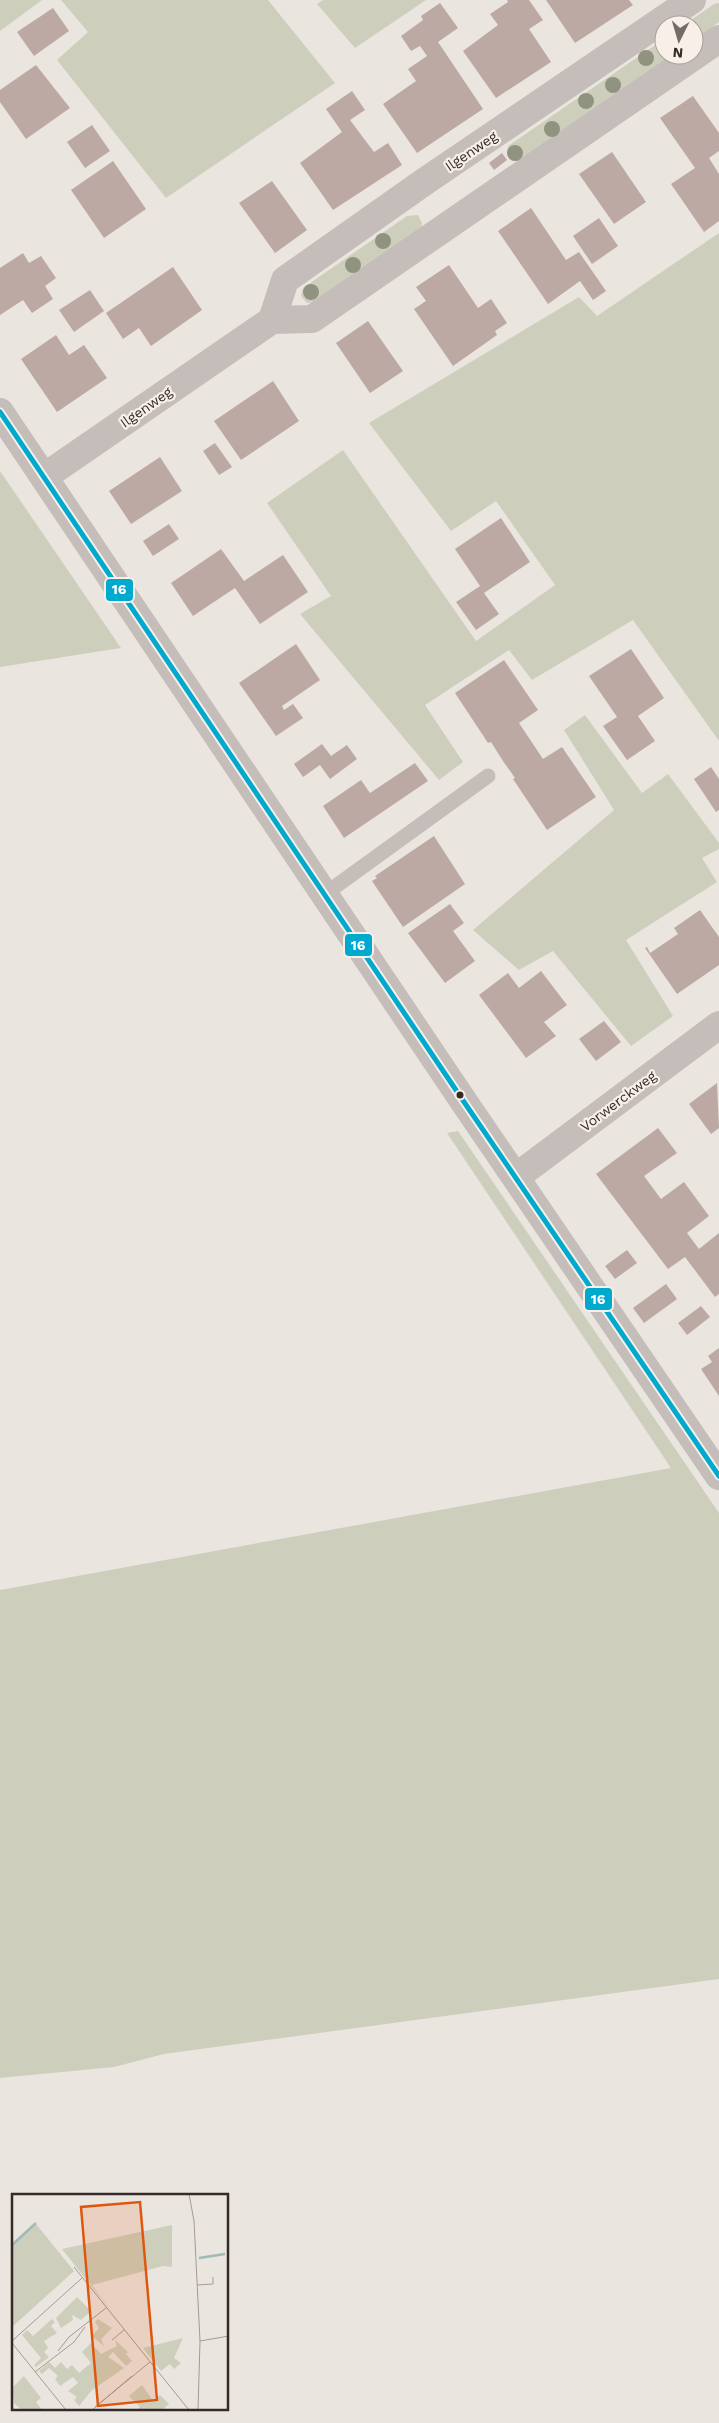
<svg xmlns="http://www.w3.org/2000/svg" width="719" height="2423" font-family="'Work Sans',sans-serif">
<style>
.green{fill:#cdcfbc}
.building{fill:#bda9a4}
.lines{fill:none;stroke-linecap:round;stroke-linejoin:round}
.lane{stroke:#c4bdb9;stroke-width:15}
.street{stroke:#c4bdb9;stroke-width:28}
.bus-1-casing{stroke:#f7efe8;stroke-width:9}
.bus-1{stroke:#00a9ce;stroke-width:5}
.tree{fill:#90937f}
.bus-dot{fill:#342b28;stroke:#f7efe8;stroke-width:2}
.labels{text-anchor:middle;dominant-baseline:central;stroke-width:4.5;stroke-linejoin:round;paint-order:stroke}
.street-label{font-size:14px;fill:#342b28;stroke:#f7efe8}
.inset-river{fill:none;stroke:#9fbbb9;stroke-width:2.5}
.inset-road{fill:none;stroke:#a29b96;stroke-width:1}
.view{fill:#df570d;fill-opacity:0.15;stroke:#df570d;stroke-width:2.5}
.inset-edge{fill:none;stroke:#342b28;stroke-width:2.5}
.line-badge{stroke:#f7efe8;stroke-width:2}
.badge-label{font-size:14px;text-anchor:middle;font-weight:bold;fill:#fff}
</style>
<rect width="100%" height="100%" fill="#ebe5e0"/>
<g class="green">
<path d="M0 0H42L0 31Z"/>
<path d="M61 0H268L335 83 166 198 57 60 88 32Z"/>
<path d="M323 0H426L355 48 317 4Z"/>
<path d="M719 3V22L694 40V25H684L714 4Z"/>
<path d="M664 39V55H672L521 161H512L507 154 508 146Z"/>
<path d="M418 215 422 223 421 231 315 302 307 303 301 296 303 288 407 216Z"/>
<path d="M719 233V741L633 620 532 680 509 650 425 705 463 762 439 780 300 614 331 596 267 503 343 450 476 641 555 585 496 501 451 531 369 423 579 297 597 316Z"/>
<path d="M0 471 121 648 0 667Z"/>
<path d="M585 715 642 793 668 774 719 843V849L702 858 717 882 626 940 673 1016 631 1046 553 951 519 970 473 930 614 810 564 730Z"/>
<path d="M458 1131 719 1513V1979L164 2054 114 2067 0 2078V1590L671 1468 447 1133Z"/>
</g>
<g class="building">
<path d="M507 0H529L543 20 529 29 551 62 496 98 463 51 498 25 490 14 508 2Z"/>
<path d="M546 0H629L633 5 575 43Z"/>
<path d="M440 3 458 28 438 42 483 109 417 153 383 104 416 81 408 69 427 56 420 46 411 51 401 36 423 20 421 16Z"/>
<path d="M53 8 69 31 34 56 17 32Z"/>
<path d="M36 65 70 108 26 139 0 102V90Z"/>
<path d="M352 91 365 110 350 120 374 152 388 143 402 165 333 210 300 163 342 132 326 109Z"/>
<path d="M693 96 719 133V151L709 158 719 174V221L704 232 671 184 695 168 660 118Z"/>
<path d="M92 125 110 151 85 168 67 142Z"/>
<path d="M612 152 646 202 614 224 579 174Z"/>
<path d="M502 153 507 160 494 170 489 163Z"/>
<path d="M113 161 146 209 104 238 71 190Z"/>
<path d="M272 181 307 230 275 253 239 203Z"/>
<path d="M531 208 566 260 579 252 606 291 593 300 580 281 548 304 498 231Z"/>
<path d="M599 218 618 246 592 264 573 236Z"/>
<path d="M23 253 29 263 41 256 56 278 45 286 53 299 32 313 23 300 0 315V268Z"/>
<path d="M449 265 478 308 491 299 507 323 495 331 497 335 453 366 414 309 426 301 416 287Z"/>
<path d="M173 267 202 310 151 346 139 328 123 339 106 313Z"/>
<path d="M90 290 104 311 74 332 59 310Z"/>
<path d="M368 321 403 371 370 393 336 343Z"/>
<path d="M56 335 69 355 84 345 107 378 57 412 21 359Z"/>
<path d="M273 381 299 421 241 460 214 421Z"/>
<path d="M215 443 232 467 219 475 203 451Z"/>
<path d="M160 457 182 491 131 524 109 491Z"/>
<path d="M501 518 530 562 484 593 499 614 476 630 456 602 480 586 455 549Z"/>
<path d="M169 524 179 539 153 556 143 541Z"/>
<path d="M221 549 244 581 283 555 308 592 260 624 235 588 193 616 171 583Z"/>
<path d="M296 644 320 680 282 706 284 710 293 704 303 718 276 736 239 683Z"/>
<path d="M631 649 664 698 638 716 655 741 627 760 603 726 617 717 589 676Z"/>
<path d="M504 660 538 710 519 723 543 759 562 747 596 797 547 830 513 779 515 778 503 761 491 742 488 743 455 693Z"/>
<path d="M322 744 331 756 347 745 357 759 330 779 320 765 303 777 294 764Z"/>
<path d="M415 763 428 781 344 838 323 806 361 780 370 793Z"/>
<path d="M711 767 719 779V810L716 812 694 779Z"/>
<path d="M434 836 465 884 403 927 372 881 377 878 375 876Z"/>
<path d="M450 904 464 923 453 931 475 961 445 983 408 933Z"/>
<path d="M700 910 719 937V965L677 994 645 948 647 947 650 953 678 934 674 928Z"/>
<path d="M541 971 567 1005 544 1022 556 1036 526 1058 479 995 508 973 519 988Z"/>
<path d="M604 1021 621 1042 596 1061 579 1039Z"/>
<path d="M717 1083 719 1128 711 1134 689 1104Z"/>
<path d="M658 1128 677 1153 644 1176 661 1199 684 1182 709 1216 687 1233 699 1249 719 1233V1294L715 1297 685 1257 668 1269 596 1174Z"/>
<path d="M627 1250 637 1263 615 1279 605 1266Z"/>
<path d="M666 1284 677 1299 644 1323 633 1308Z"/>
<path d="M701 1306 710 1317 687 1335 678 1323Z"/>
<path d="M719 1348V1396L701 1369 712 1362 708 1356Z"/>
</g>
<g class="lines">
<path class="lane" d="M325 894 488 776"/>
<g class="street">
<path d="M272 320 285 280 424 182 692 0"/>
<path d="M0 412 462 1099 719 1476"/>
<path d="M44 477 272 320 312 319 719 39"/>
<path d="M516 1177 719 1025"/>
</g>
<defs>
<path id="bus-1" d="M0 412 462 1099 719 1476"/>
</defs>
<use href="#bus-1" class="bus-1-casing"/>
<use href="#bus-1" class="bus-1"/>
</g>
<g class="tree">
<circle cx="646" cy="58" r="8"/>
<circle cx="613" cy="85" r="8"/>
<circle cx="586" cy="101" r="8"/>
<circle cx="552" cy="129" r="8"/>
<circle cx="515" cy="153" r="8"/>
<circle cx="383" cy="241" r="8"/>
<circle cx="353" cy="265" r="8"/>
<circle cx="311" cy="292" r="8"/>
</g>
<circle class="bus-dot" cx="460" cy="1095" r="4.5"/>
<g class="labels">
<g class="street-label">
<text transform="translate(471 151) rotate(-34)">Ilgenweg</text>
<text transform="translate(146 407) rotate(-35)">Ilgenweg</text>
<text transform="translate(618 1101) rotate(-37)">Vorwerckweg</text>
</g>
</g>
<g transform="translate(12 2194)">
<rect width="216" height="216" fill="#ebe5e0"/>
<path d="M24 30 62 77 0 133V52ZM160 31V73L151 72 80 91 99 117 50 55ZM65 103 79 117 69 126 60 121 61 126 49 134 44 124ZM40 125 43 128 39 132 45 139 32 147 36 154 32 158 37 163 24 173 22 171 29 164 10 141 15 136 21 142ZM86 125 100 134 89 145 92 152 80 142 87 134 83 128ZM171 144 162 164 169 169 162 175 158 170 149 177 131 154ZM103 146 116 158 114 160 120 167 114 172 101 158 96 163 112 174 80 196 67 212 62 206 65 203 56 197 66 189 61 183 48 192 43 185 46 182 37 174 30 180 27 177 37 168 43 174 49 168 55 175 60 171 67 179 79 169 70 158 79 149 89 160 105 152ZM12 182 29 204 24 208 30 216H10L2 209 0 194ZM130 191 141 207 148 201 157 210 150 216H125L128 213 117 202Z" fill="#cdcfbc"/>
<path class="inset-river" d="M0 51 24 29M187 64 213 60"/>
<path class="inset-road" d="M177 0 182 27 188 147 186 216M62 73 177 216M185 91 201 90V83M100 146 112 136M0 147 70 84M188 147 217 142M0 149 54 216M46 157 57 143 94 114M23 178 62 148 73 133M83 213 138 168M80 216 120 182"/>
<path class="view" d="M128 8 145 206 86 212 69 13Z"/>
<rect width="216" height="216" class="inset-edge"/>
</g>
<g class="line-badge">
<rect x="105" y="578" width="29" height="24" rx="5" fill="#00a9ce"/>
<rect x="344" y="933" width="29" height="24" rx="5" fill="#00a9ce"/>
<rect x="584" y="1287" width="29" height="24" rx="5" fill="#00a9ce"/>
</g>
<g class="badge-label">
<text x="119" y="594">16</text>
<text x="358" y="950">16</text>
<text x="598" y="1304">16</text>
</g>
<g transform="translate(679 40) rotate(185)"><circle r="24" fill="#f7efe8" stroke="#a9a19b"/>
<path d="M0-4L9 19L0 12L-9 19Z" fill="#746c68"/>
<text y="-8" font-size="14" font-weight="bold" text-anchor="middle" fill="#342b28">N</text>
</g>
</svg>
